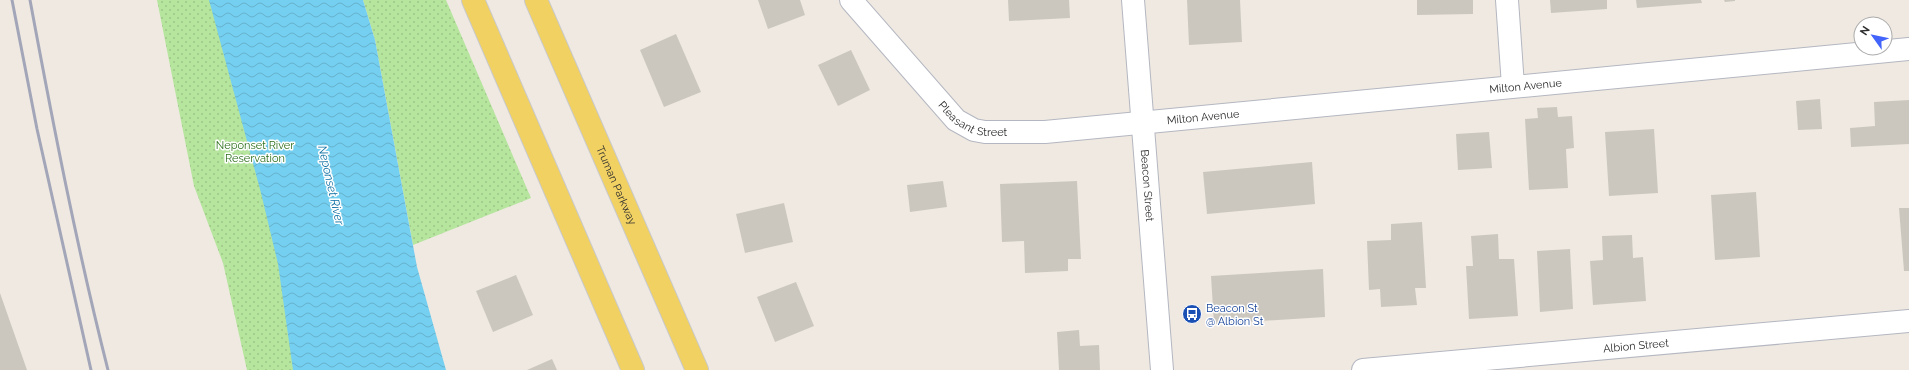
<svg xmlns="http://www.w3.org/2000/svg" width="1909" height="370" font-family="Raleway,sans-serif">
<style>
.grass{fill:url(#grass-dots)}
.water{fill:url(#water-waves)}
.building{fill:#cbc7bf}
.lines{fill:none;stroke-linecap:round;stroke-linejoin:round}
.minor-casing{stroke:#b4b7c1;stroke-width:24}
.major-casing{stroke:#c9c9c9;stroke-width:24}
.minor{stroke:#fff;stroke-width:22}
.major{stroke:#f2d163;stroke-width:22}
.rail{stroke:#a3a6b8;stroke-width:3}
.labels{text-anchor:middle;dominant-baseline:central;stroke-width:3;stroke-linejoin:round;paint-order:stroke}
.street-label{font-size:11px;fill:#2e2e2e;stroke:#fff}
.park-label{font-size:11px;fill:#2c6e1b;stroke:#fff}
.transit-label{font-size:11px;fill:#164399;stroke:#fff;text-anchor:start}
.water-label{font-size:12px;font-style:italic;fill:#0d6fa3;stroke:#fff}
</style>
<defs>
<pattern id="grass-dots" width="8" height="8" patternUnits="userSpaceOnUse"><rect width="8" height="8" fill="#b6e59e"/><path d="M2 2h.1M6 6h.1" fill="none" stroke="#9dc588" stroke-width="1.8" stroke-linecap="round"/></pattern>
<pattern id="water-waves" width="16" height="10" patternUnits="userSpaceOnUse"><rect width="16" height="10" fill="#75cff0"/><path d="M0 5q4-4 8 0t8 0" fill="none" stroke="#66b2ce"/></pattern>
</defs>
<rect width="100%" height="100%" fill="#efe9e1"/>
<g class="grass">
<path d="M157 0H289L372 370H247L223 263 194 186Z"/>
<path d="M363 0H446L531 198 413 245 375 40Z"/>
</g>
<path class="water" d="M209 0H363L375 40 417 267 446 370H293L278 264 261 193Z"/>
<g class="building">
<path d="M758 0H800L805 15 768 29Z"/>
<path d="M1008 0H1069L1070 18 1009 21Z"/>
<path d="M1187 0H1240L1242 42 1189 45Z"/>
<path d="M1417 0H1473V14L1417 15Z"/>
<path d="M1550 0H1607V9L1551 13Z"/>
<path d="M1636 0H1701L1702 3 1637 8Z"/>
<path d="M1724 0H1735V1L1725 2Z"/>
<path d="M676 34 701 92 664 107 640 50Z"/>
<path d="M851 50 870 90 838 106 818 65Z"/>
<path d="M1820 99 1822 129 1798 130 1796 101Z"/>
<path d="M1909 100V144L1851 147 1850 128 1875 126 1874 102Z"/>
<path d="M1557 107 1558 117 1572 116 1574 148 1566 149 1568 188 1529 190 1525 119 1538 118 1537 108Z"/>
<path d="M1654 129 1658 193 1609 196 1605 132Z"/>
<path d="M1489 132 1492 168 1458 170 1456 134Z"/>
<path d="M1312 162 1315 204 1207 214 1203 172Z"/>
<path d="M943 181 947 207 910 212 907 185Z"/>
<path d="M1077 181 1081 259H1068V271L1025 273 1024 241 1002 242 1000 184Z"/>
<path d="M1756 192 1760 257 1715 260 1711 195Z"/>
<path d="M784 203 793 242 745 253 736 214Z"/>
<path d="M1899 208H1909V271H1904Z"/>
<path d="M1422 222 1426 288H1415L1417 305 1381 307 1380 289 1369 290 1367 241 1391 240V224Z"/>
<path d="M1498 234 1499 259H1514L1518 316 1469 319 1466 266H1473L1471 236Z"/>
<path d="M1632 235 1633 258 1643 257 1646 301 1593 305 1590 261 1603 260 1602 236Z"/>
<path d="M1570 249 1573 309 1540 312 1537 251Z"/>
<path d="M1323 269 1325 317 1214 324 1211 276Z"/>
<path d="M516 275 533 315 493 332 476 291Z"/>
<path d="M796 282 814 326 775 342 757 297Z"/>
<path d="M0 293 27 370H0Z"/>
<path d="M1079 330 1080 346 1099 345 1100 370H1059L1057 332Z"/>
<path d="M552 359 557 370H527Z"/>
</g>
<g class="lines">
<defs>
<g id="minor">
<path id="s1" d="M851 0 956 120 974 130 985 132H1045L1909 49"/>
<path id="s2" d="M1133 0 1162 370"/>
<path d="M1507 0 1513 86"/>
<path id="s3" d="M1363 370 1909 321"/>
</g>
<g id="major">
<path d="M473 0 633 370"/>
<path id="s4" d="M536 0 697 370"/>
</g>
</defs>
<use href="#minor" class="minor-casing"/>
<use href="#major" class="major-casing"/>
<use href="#minor" class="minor"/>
<use href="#major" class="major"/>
<g class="rail">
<path d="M12 0 37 129 91 370"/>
<path d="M30 0C53 124 77 248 108 370"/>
</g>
</g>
<defs>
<symbol id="bus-disc" viewBox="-11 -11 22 22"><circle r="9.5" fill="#1a4fb4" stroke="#fff"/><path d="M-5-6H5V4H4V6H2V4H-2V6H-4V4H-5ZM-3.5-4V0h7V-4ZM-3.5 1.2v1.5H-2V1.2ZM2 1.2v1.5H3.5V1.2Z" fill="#fff"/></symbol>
</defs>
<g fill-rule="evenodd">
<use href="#bus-disc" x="1181" y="303" width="22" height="22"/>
</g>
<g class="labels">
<g class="street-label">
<text stroke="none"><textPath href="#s1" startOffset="734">Milton Avenue</textPath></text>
<text stroke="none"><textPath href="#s1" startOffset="175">Pleasant Street</textPath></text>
<text stroke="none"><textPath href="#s1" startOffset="410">Milton Avenue</textPath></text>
<text stroke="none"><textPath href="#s4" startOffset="202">Truman Parkway</textPath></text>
<text stroke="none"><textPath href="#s2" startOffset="186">Beacon Street</textPath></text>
<text stroke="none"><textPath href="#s3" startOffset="274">Albion Street</textPath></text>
</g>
<g class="park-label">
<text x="255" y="145">Neponset River<tspan x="255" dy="13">Reservation</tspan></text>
</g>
<g class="transit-label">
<text x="1206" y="308">Beacon St<tspan x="1206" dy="13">@ Albion St</tspan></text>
</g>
<g class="water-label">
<text transform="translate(331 185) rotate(77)">Neponset River</text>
</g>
</g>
<g transform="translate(1873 36) rotate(303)"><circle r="19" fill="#ffffff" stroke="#ababab"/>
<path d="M0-3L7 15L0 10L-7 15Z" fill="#4264fb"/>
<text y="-6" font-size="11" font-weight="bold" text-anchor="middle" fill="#2e2e2e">N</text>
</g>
</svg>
